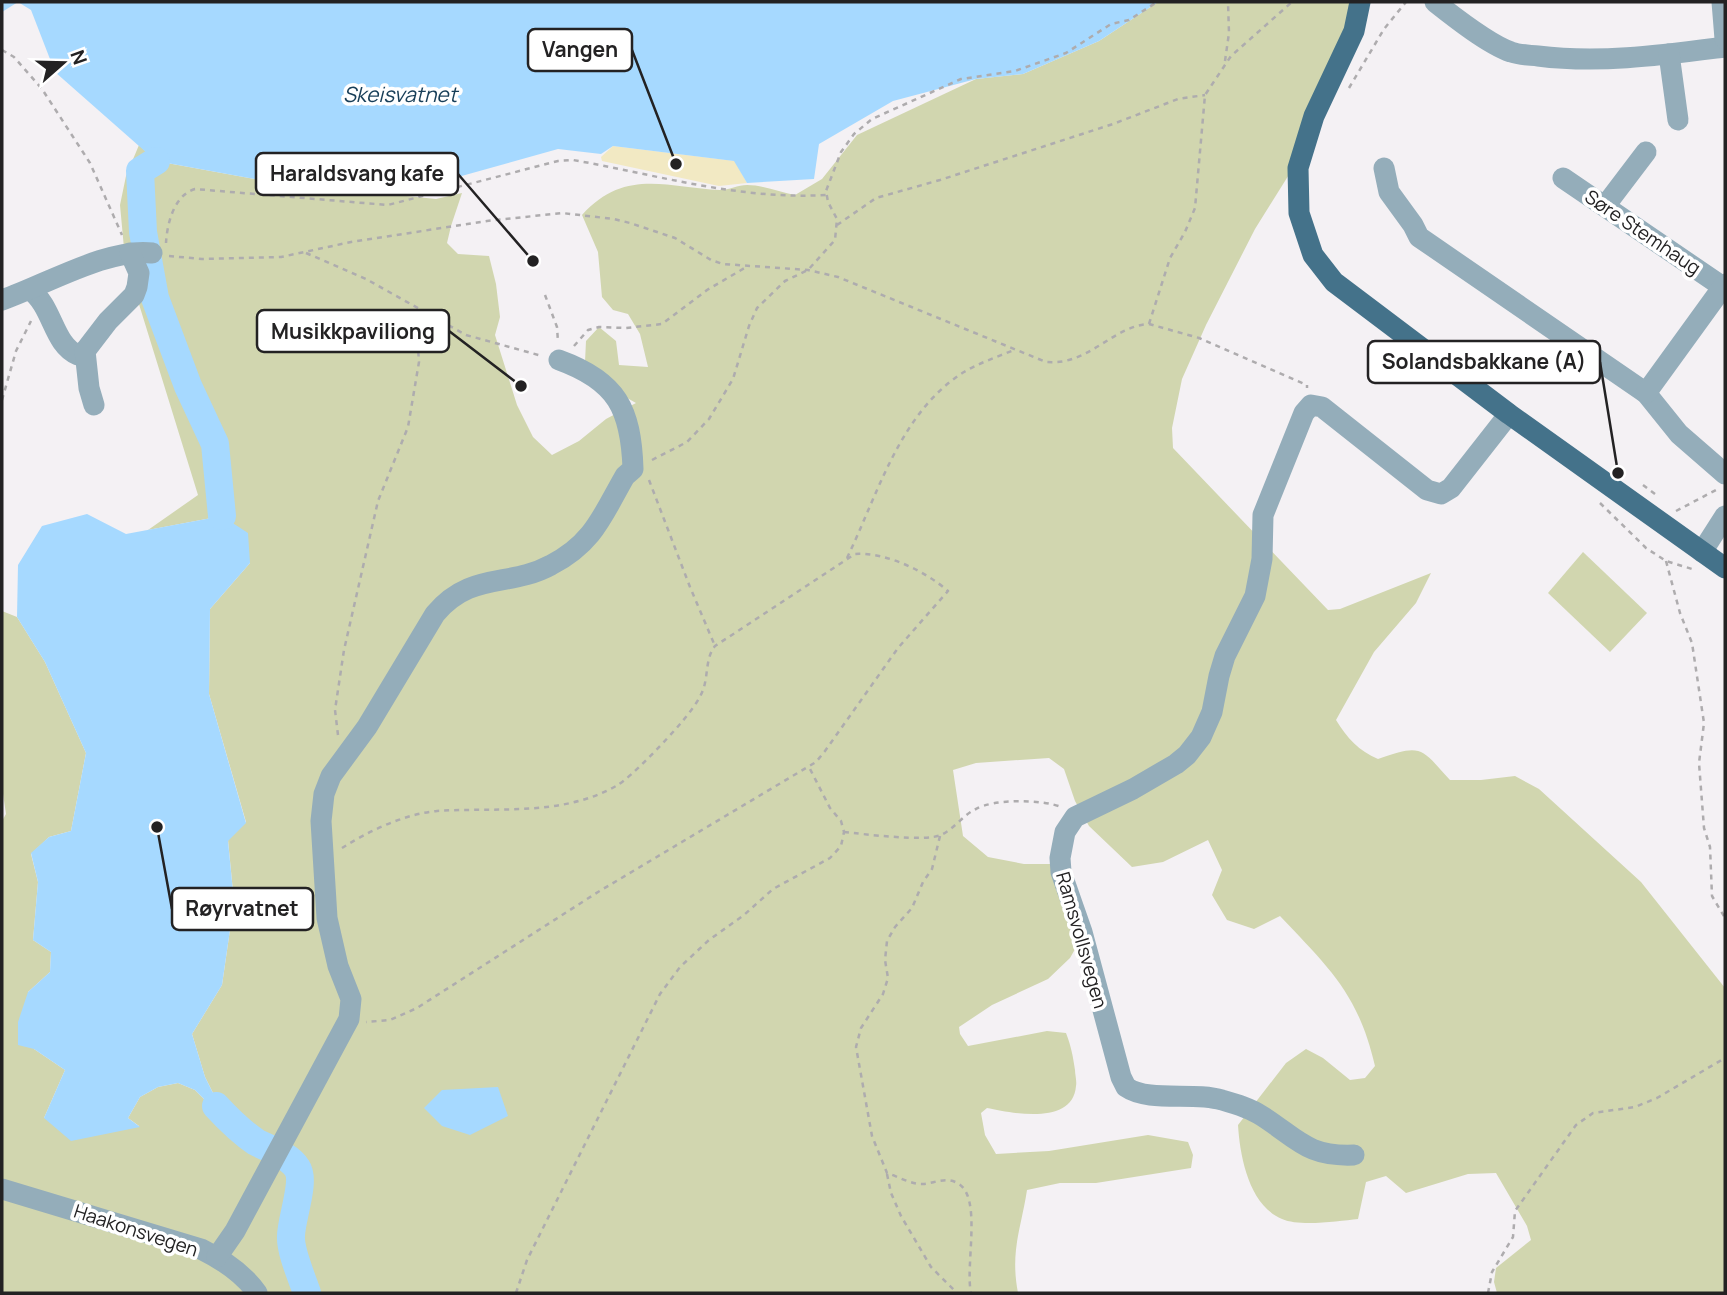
<svg xmlns="http://www.w3.org/2000/svg" width="1727" height="1295" font-family="Manrope,sans-serif">
<style>
.green{fill:#d1d6af}
.sand{fill:#f2e9c3}
.water{fill:#a6d9ff}
.lines{fill:none;stroke-linecap:round;stroke-linejoin:round}
.river{stroke:#a6d9ff;stroke-width:28}
.path{stroke:#aeacae;stroke-width:2.5;stroke-dasharray:5 5;stroke-linecap:butt}
.minor{stroke:#94adba;stroke-width:21}
.major{stroke:#44728a;stroke-width:21}
.labels{text-anchor:middle;dominant-baseline:central;stroke-width:7;stroke-linejoin:round;paint-order:stroke}
.street-label{font-size:19px;fill:#232223;stroke:#fff}
.water-label{font-size:21px;font-style:italic;fill:#173e58;stroke:#fff}
.leader{fill:none;stroke:#232223;stroke-width:2.5}
.callout-dot{fill:#232223;stroke:#fff;stroke-width:2.5}
.callout{fill:#fff;stroke:#232223;stroke-width:2.5}
.callout-label{font-size:21px;text-anchor:middle;font-weight:bold;fill:#232223}
</style>
<rect width="100%" height="100%" fill="#f4f1f4"/>
<g class="green">
<path d="M1158 2H1371L1354 31 1295 165 1255 229 1206 325 1182 379 1172 428 1173 448 1328 610 1340 609 1431 573 1416 603 1374 652 1336 720C1347 738 1359 751 1378 759 1422 744 1420 747 1450 780H1481L1515 776 1539 789 1641 882 1725 988V1293H1497L1494 1282 1496 1268 1531 1240 1527 1226 1496 1173 1468 1174 1406 1193 1386 1176 1366 1182 1358 1219C1339 1221 1300 1227 1282 1219 1249 1205 1240 1157 1238 1125L1286 1063 1306 1049 1323 1058 1350 1080 1365 1078 1375 1066C1358 993 1329 968 1280 916L1254 929 1227 920 1212 895 1222 870 1208 840 1163 862 1132 867 1089 826 1075 801 1064 769 1049 758 976 763 953 770 963 836 988 857 1024 864H1066L1083 935 1070 958 1048 979 992 1005 959 1027 960 1034 968 1046 1047 1031 1066 1033C1071 1046 1073 1056 1075 1070 1075 1075 1077 1081 1076 1086 1073 1126 1012 1113 987 1108L981 1113 985 1135 996 1154 1049 1151 1148 1135 1188 1142 1193 1155 1191 1168 1096 1183H1060L1027 1190C1021 1229 1010 1251 1018 1293H2V821L6 814 2 787V611L17 617 45 662 86 753 71 831 49 837 31 854 38 882 33 940 51 952 50 972 28 992 34 1049 65 1070 44 1118 139 1126 128 1118 140 1097 158 1087 178 1083 195 1090 213 1108 218 1103 205 1077 192 1034 222 985 234 902 228 840 246 822 209 694 210 609 250 563 222 516 148 530 198 495 125 259 120 205 126 176 139 145 156 161 271 182 436 199 462 193 451 226 447 243 458 254 489 256 496 284 500 317 495 335 517 405 533 437 552 455 579 441 606 419 636 403 620 394 585 362 586 341 599 327 616 341 619 365 648 367 640 334 628 314 613 310 602 297 598 252 582 215C624 168 666 187 720 190 729 190 738 185 747 185 762 185 780 192 795 195L822 179 857 135 976 79 1023 74 1099 41Z"/>
<path d="M1583 552 1647 613 1610 652 1548 593Z"/>
</g>
<path class="sand" d="M613 146 735 161 747 183 719 186 602 161 601 157Z"/>
<g class="water">
<path d="M2 2H1158L1099 41 1023 74 976 79 893 101 819 144 814 179 747 183 734 161 613 146 601 154 558 149 415 189 271 182 156 161 55 72 31 10 18 2 2 12Z"/>
<path d="M87 514 126 534 222 516 248 533 250 563 210 609 209 694 246 823 228 841 234 902 222 985 192 1034 205 1077 218 1103 213 1108 195 1090 178 1083 158 1087 140 1097 128 1118 140 1127 71 1141 44 1118 65 1070 34 1049 18 1045V1022L28 992 50 972 51 952 33 940 38 882 31 853 49 837 71 831 86 753 45 662 17 617 18 565 42 526Z"/>
<path d="M498 1087 508 1116 470 1135 442 1126 424 1108 442 1090Z"/>
</g>
<g class="lines">
<g class="river">
<path d="M156 161 140 171 143 232 155 298 188 386 215 444 222 516"/>
<path d="M216 1106C228 1119 241 1132 256 1142 269 1149 289 1155 297 1168 306 1181 291 1219 291 1236 290 1251 302 1278 307 1293"/>
</g>
<g class="path">
<path d="M2 50 14 57 42 89 90 163 122 235"/>
<path d="M1225 61 1229 33 1228 2"/>
<path d="M1349 88 1384 29 1406 2"/>
<path d="M837 225 876 198 940 180 1113 124 1178 99 1205 95"/>
<path d="M166 243C167 224 174 195 195 189L388 205 558 161 573 160C658 175 739 200 826 195"/>
<path d="M306 253 366 279 466 335 542 356"/>
<path d="M169 256 202 259 281 257 351 242 487 221 562 213 614 219 630 223 675 238 711 260 723 264 808 270 838 277 1046 362C1089 366 1112 326 1149 324L1199 338 1307 385V388"/>
<path d="M545 295 557 327 558 342"/>
<path d="M1149 324 1170 258 1185 232 1195 208 1205 95 1231 56 1292 2"/>
<path d="M574 346 588 330 599 327 626 328 662 324 707 290 748 266"/>
<path d="M2 400 16 351 31 321"/>
<path d="M652 460 687 442 709 419 733 379 749 326 757 308 785 281 808 270 835 240 837 219 828 202 826 191 841 152 854 134 872 119 961 79 1015 71 1066 53 1111 24 1129 20 1157 2"/>
<path d="M649 480 690 587 715 646"/>
<path d="M1643 485 1655 494"/>
<path d="M1600 503 1646 548 1666 561 1692 569"/>
<path d="M1676 511 1716 490"/>
<path d="M847 558C878 494 900 412 964 372 979 363 997 357 1014 350"/>
<path d="M1666 561 1680 613 1692 643 1704 723 1699 763 1704 828 1710 847 1712 896 1725 918"/>
<path d="M338 735 335 710 344 650 378 501 408 427 419 362 415 306"/>
<path d="M844 832C864 834 925 842 941 835 954 829 963 815 976 809 993 799 1042 799 1061 807"/>
<path d="M940 836 932 869 923 882 912 908 895 927 887 941 885 960 888 978 883 994 861 1028 856 1047 872 1136 887 1173C897 1176 912 1185 923 1184 935 1183 947 1176 959 1184 982 1199 965 1266 971 1293"/>
<path d="M342 848C369 831 404 814 437 811 496 807 561 817 616 786 631 778 669 737 681 723 690 712 700 700 704 687 708 673 706 657 715 646L855 554C886 552 925 571 948 591L898 648 825 751 816 762 598 892 417 1008 390 1020 366 1022"/>
<path d="M887 1174 891 1193 901 1216 931 1267 957 1293"/>
<path d="M516 1293 527 1260 660 994 680 967 709 940 744 915 773 889 830 858 841 846 844 832 841 821 830 808 809 767"/>
<path d="M1488 1293 1492 1272 1513 1237 1515 1211 1576 1125 1593 1113 1635 1107 1657 1098 1725 1058"/>
</g>
<g class="minor">
<path d="M1435 2C1454 17 1488 44 1511 52 1519 55 1529 55 1538 56 1600 64 1663 55 1725 47"/>
<path d="M1722 2 1725 39"/>
<path d="M1669 54 1678 120"/>
<path d="M1384 168 1389 192 1413 225 1419 237 1646 393 1679 434 1725 474"/>
<path d="M1563 178 1723 287"/>
<path d="M1605 206 1646 152"/>
<path d="M30 290C53 306 53 345 78 355L85 351"/>
<path d="M2 300C43 286 110 247 152 253"/>
<path d="M1646 393 1725 284"/>
<path d="M94 405 89 388 85 351 108 321 134 295 137 287 139 273 130 253"/>
<path d="M1702 552 1725 516"/>
<path d="M1354 1155C1307 1157 1298 1139 1262 1116 1250 1108 1236 1104 1222 1100 1194 1091 1149 1103 1126 1087L1121 1077 1082 932 1061 872 1060 858 1065 832 1075 817 1133 789 1176 764 1187 755 1201 737 1212 712 1219 676 1225 656 1255 596 1262 559 1263 515 1304 413 1311 405 1322 407 1427 490 1441 494 1451 488 1509 414"/>
<path d="M2 1189 201 1249C221 1259 244 1274 257 1293"/>
<path d="M217 1257 235 1231 349 1019 351 999 338 966 327 918 321 821 324 794 331 776 367 727 435 614C471 571 509 588 551 565 594 543 603 514 625 476L633 469C631 409 617 381 559 360"/>
</g>
<path class="major" d="M1360 2 1354 31 1314 116 1298 168 1299 213 1313 255 1334 282 1509 414 1725 568"/>
</g>
<g class="labels">
<g class="street-label">
<text transform="translate(1643 232) rotate(34)">Søre Stemhaug</text>
<text transform="translate(1082 940) rotate(74)">Ramsvollsvegen</text>
<text transform="translate(136 1230) rotate(18)">Haakonsvegen</text>
</g>
<g class="water-label">
<text x="400" y="94">Skeisvatnet</text>
</g>
</g>
<path class="leader" d="M676 164L632 50M533 261L458 174M521 386L449 331M1618 473L1600 362M157 827L172 909"/>
<g class="callout-dot">
<circle cx="676" cy="164" r="7"/>
<circle cx="533" cy="261" r="7"/>
<circle cx="521" cy="386" r="7"/>
<circle cx="1618" cy="473" r="7"/>
<circle cx="157" cy="827" r="7"/>
</g>
<g class="callout">
<rect x="528" y="29" width="104" height="42" rx="7"/>
<rect x="256" y="153" width="202" height="42" rx="7"/>
<rect x="257" y="310" width="192" height="42" rx="7"/>
<rect x="1368" y="341" width="232" height="42" rx="7"/>
<rect x="172" y="888" width="141" height="42" rx="7"/>
</g>
<g class="callout-label">
<text x="580" y="57">Vangen</text>
<text x="357" y="181">Haraldsvang kafe</text>
<text x="353" y="339">Musikkpaviliong</text>
<text x="1484" y="369">Solandsbakkane (A)</text>
<text x="242" y="916">Røyrvatnet</text>
</g>
<rect width="1727" height="1295" fill="none" stroke="#232223" stroke-width="7"/>
<g transform="translate(63 63) rotate(70)" stroke="#ffffff" stroke-width="5" paint-order="stroke">
<path d="M0-5L12 26L0 18L-12 26Z" fill="#232223"/>
<text y="-10" font-size="19" font-weight="bold" text-anchor="middle" fill="#232223">N</text>
</g>
</svg>
